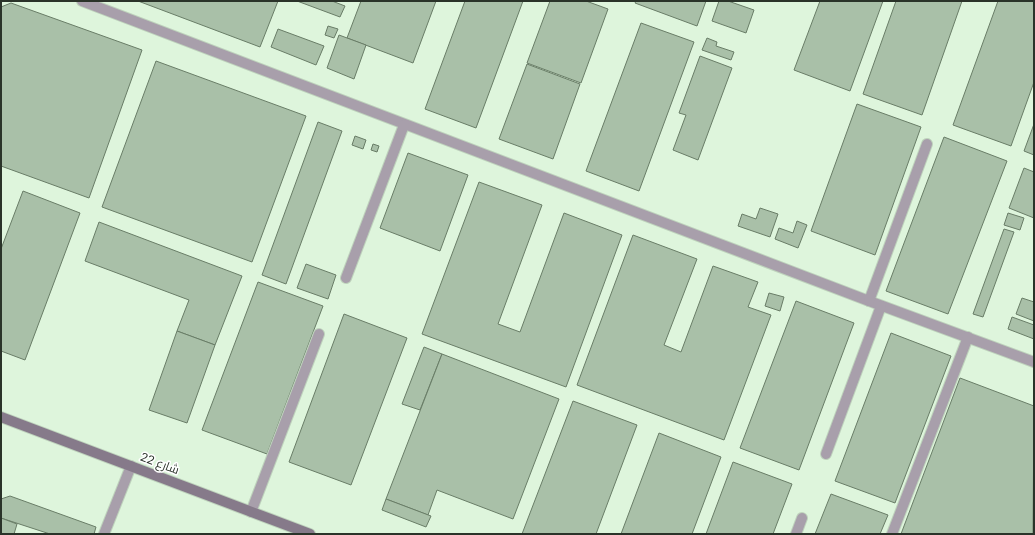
<svg xmlns="http://www.w3.org/2000/svg" width="1035" height="535" font-family="Lato,Cairo,sans-serif">
<style>
.building{fill:#a9c0a8;stroke:#697d67}
.lines{fill:none;stroke-linecap:round;stroke-linejoin:round}
.lane-casing{stroke:#bed2bc;stroke-width:12}
.secondary-casing{stroke:#bed2bc;stroke-width:12}
.lane{stroke:#a89fab;stroke-width:10}
.secondary{stroke:#867a8a;stroke-width:10}
.labels{text-anchor:middle;dominant-baseline:central;stroke-width:3;stroke-linejoin:round;paint-order:stroke}
.street-label{font-size:12px;fill:#2a3329;stroke:#fff}
</style>
<rect width="100%" height="100%" fill="#def5dc"/>
<g class="building">
<path d="M138 1H278L260 47Z"/>
<path d="M297 1H332L345 6 340 17Z"/>
<path d="M361 1H436L413 63 347 38Z"/>
<path d="M465 1H523L476 128 425 109Z"/>
<path d="M550 1H586L608 9 581 83 527 63Z"/>
<path d="M636 1H706L697 26 635 3Z"/>
<path d="M719 1H728L754 10 746 33 712 21Z"/>
<path d="M820 1H883L850 91 794 70Z"/>
<path d="M896 1H962L922 115 863 94Z"/>
<path d="M998 1H1034V82L1011 146 953 125Z"/>
<path d="M11 3 142 50 89 198 1 166V7Z"/>
<path d="M641 23 694 42 639 191 586 171Z"/>
<path d="M328 26 338 29 334 38 325 35Z"/>
<path d="M278 29 324 46 316 65 271 47Z"/>
<path d="M339 35 366 45 354 79 327 68Z"/>
<path d="M707 38 717 42 716 46 734 52 731 60 702 50Z"/>
<path d="M700 56 732 68 698 160 673 150 686 115 679 113Z"/>
<path d="M156 61 306 116 252 262 102 207Z"/>
<path d="M527 64 580 84 553 159 499 139Z"/>
<path d="M857 104 921 127 875 255 811 231Z"/>
<path d="M318 122 342 131 286 284 262 275Z"/>
<path d="M1034 124V155L1024 151Z"/>
<path d="M355 136 366 140 363 149 352 145Z"/>
<path d="M944 137 1007 161 948 314 886 291Z"/>
<path d="M373 144 379 146 377 152 371 150Z"/>
<path d="M408 153 468 175 440 251 380 228Z"/>
<path d="M1024 168 1034 172V218L1009 208Z"/>
<path d="M479 182 542 205 498 324 520 332 564 213 622 235 566 387 422 334Z"/>
<path d="M23 191 80 213 25 360 1 351V249Z"/>
<path d="M760 208 778 214 770 237 738 226 742 214 756 219Z"/>
<path d="M1008 213 1024 218 1020 230 1004 225Z"/>
<path d="M797 221 807 225 798 248 775 239 779 228 793 233Z"/>
<path d="M99 222 242 276 215 345 177 331 189 300 85 261Z"/>
<path d="M1004 229 1014 232 983 317 973 314Z"/>
<path d="M633 235 697 259 664 345 681 352 713 266 758 282 748 307 771 315 724 440 577 385Z"/>
<path d="M306 264 336 275 328 299 297 288Z"/>
<path d="M258 282 323 306 267 454 202 430Z"/>
<path d="M769 293 784 297 780 311 765 306Z"/>
<path d="M1022 298 1034 302V321L1016 314Z"/>
<path d="M796 301 854 323 799 470 740 448Z"/>
<path d="M344 314 407 338 351 485 289 462Z"/>
<path d="M1012 317 1034 325V339L1008 329Z"/>
<path d="M177 331 215 345 187 423 149 410Z"/>
<path d="M891 333 951 356 895 503 835 481Z"/>
<path d="M424 347 442 354 420 410 402 404Z"/>
<path d="M442 354 559 399 513 519 437 490 428 515 386 499Z"/>
<path d="M960 378 1034 406 1033 534H901Z"/>
<path d="M573 401 637 425 596 534H522Z"/>
<path d="M659 433 721 457 692 534H621Z"/>
<path d="M733 462 792 484 773 534H706Z"/>
<path d="M831 494 888 515 880 534H815Z"/>
<path d="M10 496 96 527 94 534H50L1 518V499Z"/>
<path d="M386 499 431 516 426 527 382 510Z"/>
<path d="M1 518 17 524 14 534H1Z"/>
</g>
<g class="lines">
<defs>
<g id="lane">
<path d="M82 1 869 301 1034 362"/>
<path d="M346 278 404 125"/>
<path d="M869 301 927 144"/>
<path d="M826 454 881 306"/>
<path d="M251 512 319 334"/>
<path d="M104 534 131 466"/>
<path d="M796 534 802 518"/>
<path d="M892 534 968 337"/>
</g>
<path id="secondary" d="M1 417 310 534"/>
</defs>
<use href="#lane" class="lane-casing"/>
<use href="#secondary" class="secondary-casing"/>
<use href="#lane" class="lane"/>
<use href="#secondary" class="secondary"/>
</g>
<g class="labels">
<g class="street-label">
<text transform="translate(160 463) rotate(21)">شارع 22</text>
</g>
</g>
<rect width="1035" height="535" fill="none" stroke="#2a3329" stroke-width="4"/>
</svg>
